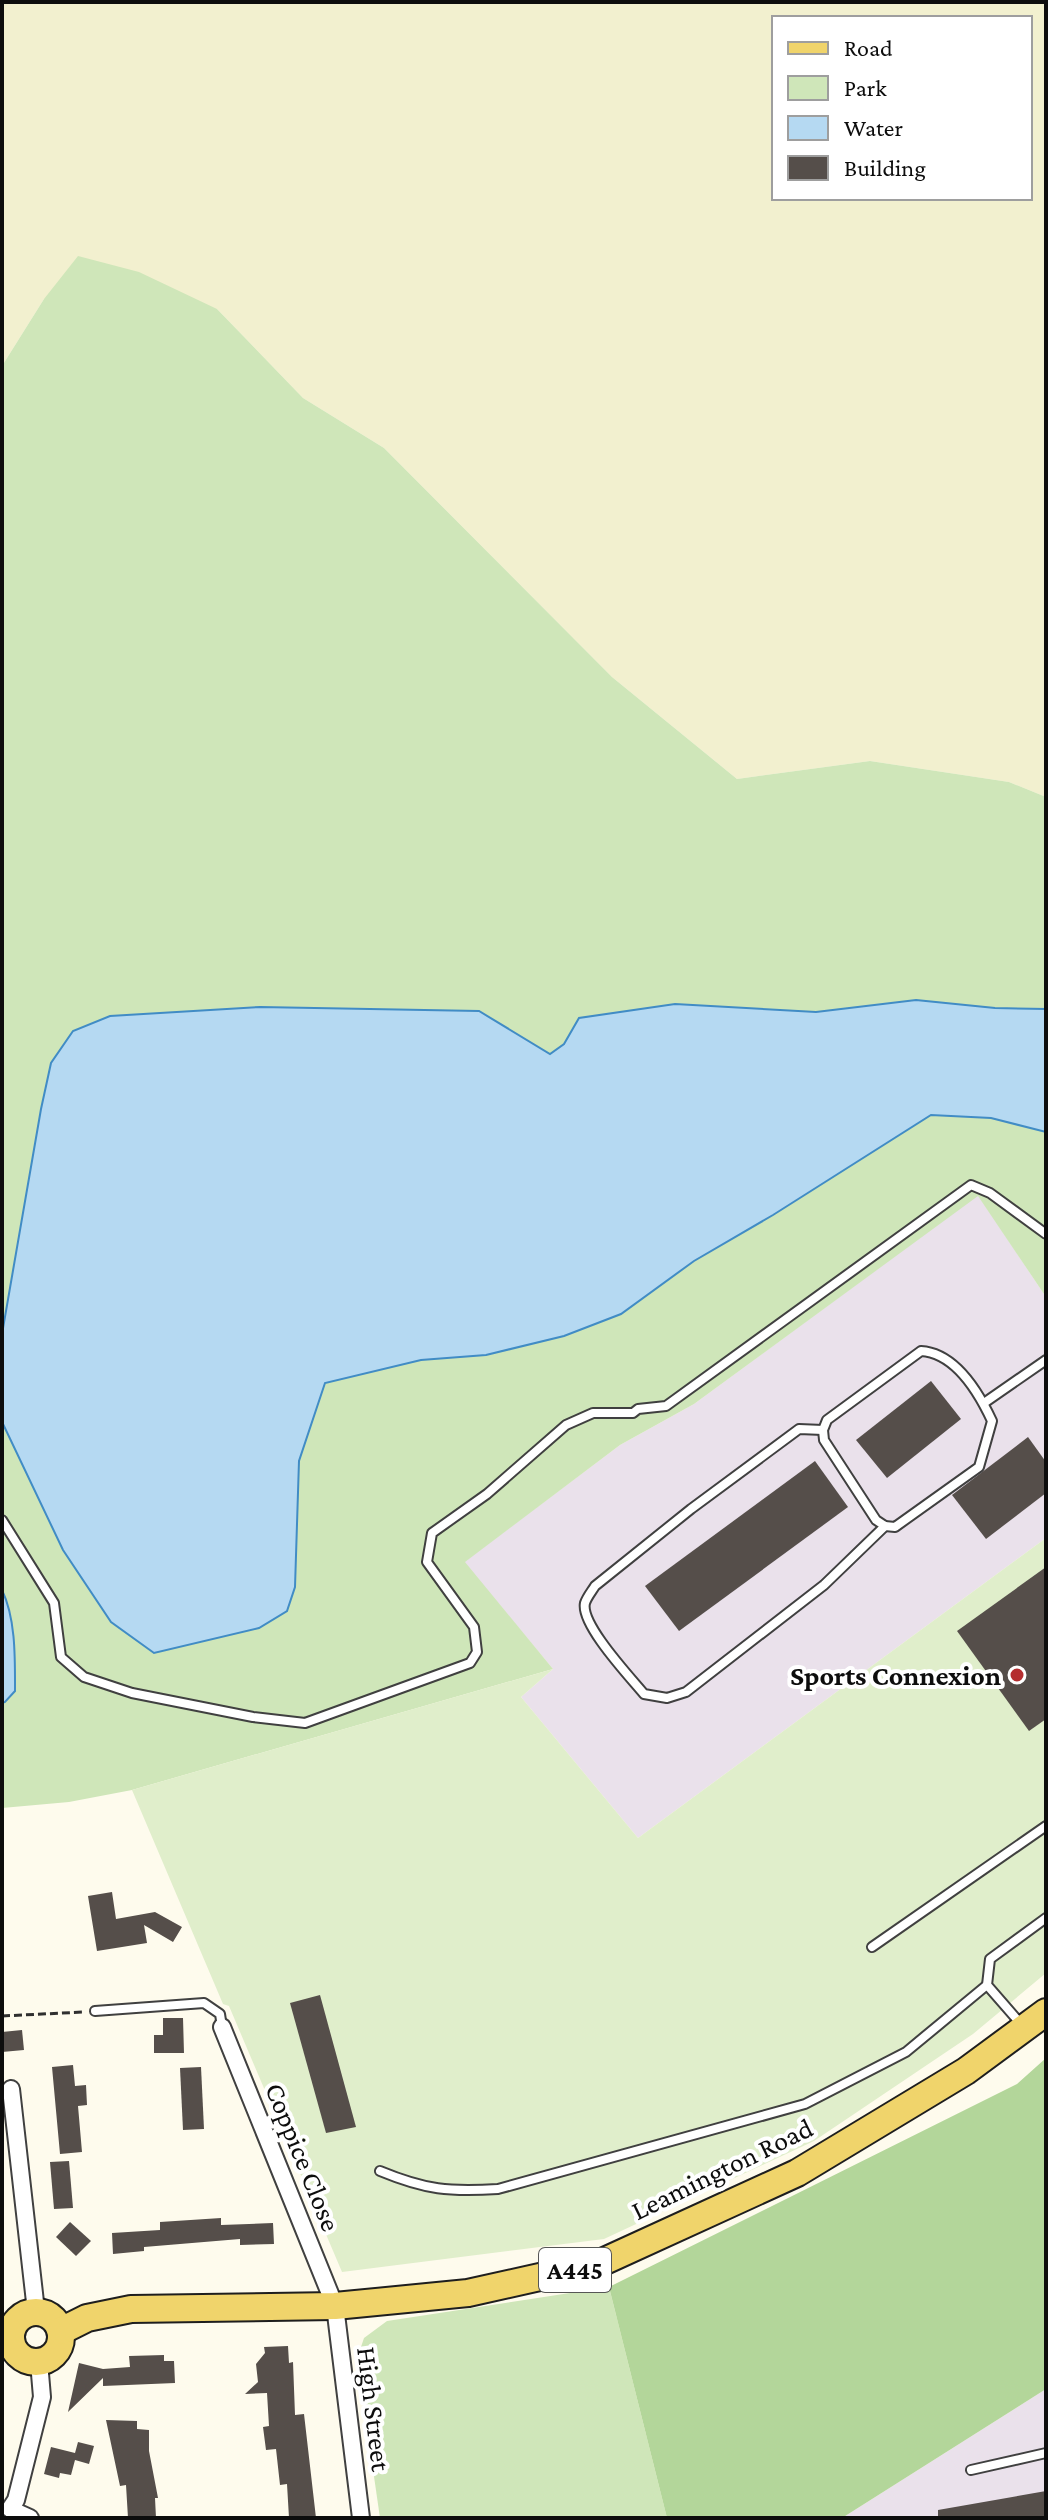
<svg xmlns="http://www.w3.org/2000/svg" width="1048" height="2520" font-family="'Crimson Pro',serif">
<style>
.industrial{fill:#eae1eb}
.farmland{fill:#f2f0cf;fill-rule:evenodd}
.green{fill:#cfe6b9}
.forest{fill:#b3d69a}
.pitch{fill:#e0eecb}
.water{fill:#b5d9f2;stroke:#418cc5;stroke-width:2}
.building{fill:#554e4a}
.lines{fill:none;stroke-linecap:round;stroke-linejoin:round}
.lane-casing{stroke:#404040;stroke-width:12}
.street-casing{stroke:#404040;stroke-width:20}
.primary-casing{stroke:#1e1e1e;stroke-width:30}
.path{stroke:#2f2f2f;stroke-width:3;stroke-dasharray:8 4;stroke-linecap:butt}
.lane{stroke:#fff;stroke-width:8}
.street{stroke:#fff;stroke-width:16}
.primary{stroke:#f0d46b;stroke-width:26}
.poi-dot{fill:#b42d2f;stroke:#fff;stroke-width:3}
.labels{text-anchor:middle;dominant-baseline:central;stroke-width:8;stroke-linejoin:round;paint-order:stroke}
.shield{fill:#fff;stroke:#565656;stroke-width:2}
.shield-label{font-size:26px;font-weight:bold;fill:#0d0d0d}
.poi-label{font-size:28px;font-weight:bold;fill:#0d0d0d;stroke:#fff;text-anchor:end}
.street-label{font-size:28px;fill:#0d0d0d;stroke:#fff}
</style>
<rect width="100%" height="100%" fill="#fefbed"/>
<g class="industrial">
<path d="M978 1195 1046 1297V1538L638 1838 521 1697 553 1669 464 1562 620 1445 694 1404Z"/>
<path d="M1046 2389V2518H842Z"/>
</g>
<path class="farmland" d="M2 2H1046V797L1009 782 870 761 737 779 612 677 384 448 303 398 217 309 44 299 2 366ZM774 18H1030V198H774Z"/>
<g class="green">
<path d="M78 256 139 272 217 309 303 398 384 448 612 677 737 779 870 761 1009 782 1046 797V1297L978 1196 694 1404 620 1445 465 1562 553 1669 132 1790 69 1802 2 1808V366L44 299Z"/>
<path d="M609 2287 667 2518H380L357 2359 364 2338 387 2321Z"/>
</g>
<path class="forest" d="M1046 2058V2389L842 2518H667L609 2287 1017 2084Z"/>
<path class="pitch" d="M1046 1538V1973L973 2034 814 2141 604 2239 342 2272 229 2006 223 2004 132 1790 553 1669 521 1697 638 1838Z"/>
<g class="water">
<path d="M916 1000 995 1008 1046 1009V1132L991 1118 931 1115 773 1215 694 1261 621 1314 564 1336 486 1355 421 1360 325 1383 299 1461 295 1587 287 1611 259 1628 154 1653 111 1622 63 1550 3 1424 2 1334 41 1109 51 1063 73 1031 110 1016 260 1007 479 1011 550 1054 564 1044 579 1018 675 1004 816 1012Z"/>
<path d="M2 1590C16 1619 15 1659 15 1691L5 1702 2 1703Z"/>
</g>
<g class="building">
<path d="M931 1381 961 1419 887 1478 856 1440Z"/>
<path d="M1028 1437 1046 1462V1493L986 1539 952 1495Z"/>
<path d="M815 1461 848 1507 679 1631 645 1586Z"/>
<path d="M1046 1567V1719L1029 1731 957 1631Z"/>
<path d="M112 1892 116 1919 155 1912 182 1927 173 1942 144 1925 147 1943 97 1951 88 1896Z"/>
<path d="M320 1995 356 2127 326 2133 290 2003Z"/>
<path d="M163 2018H183L184 2053H154V2035H163Z"/>
<path d="M22 2030 24 2050 2 2052V2032Z"/>
<path d="M73 2065 75 2086 86 2085 87 2105 78 2106 82 2152 60 2154 52 2067Z"/>
<path d="M201 2067 204 2129 183 2130 180 2068Z"/>
<path d="M69 2161 73 2208 54 2209 50 2162Z"/>
<path d="M221 2218V2225L273 2223 274 2244 240 2245V2239L144 2247V2251L113 2254 112 2233 160 2230V2222Z"/>
<path d="M70 2222 91 2241 76 2256 56 2237Z"/>
<path d="M288 2346 289 2363 293 2362 295 2415 304 2414 316 2518H289L287 2484 280 2485 276 2449 266 2450 263 2427 269 2426 267 2393 245 2394 258 2382 256 2364 265 2353 264 2347Z"/>
<path d="M164 2355V2361H174L175 2383 103 2386V2378L68 2412 79 2363 103 2369 130 2367 129 2356Z"/>
<path d="M106 2420 137 2421V2429L149 2430V2451L158 2498H155L156 2518H128L126 2485 120 2486Z"/>
<path d="M78 2442 94 2446 89 2464 75 2460 71 2475 60 2473 59 2478 44 2474 51 2447 75 2453Z"/>
<path d="M1046 2491V2518H938V2510Z"/>
</g>
<g class="lines">
<defs>
<g id="lane">
<path d="M921 1351C955 1353 978 1391 992 1421L979 1467 895 1527 885 1526 876 1520 824 1440 823 1430 827 1420Z"/>
<path d="M984 1403 1046 1360"/>
<path d="M823 1430 799 1429 691 1509 595 1586C592 1591 587 1597 585 1603 580 1624 630 1677 644 1694L667 1698 686 1692 824 1585 885 1526"/>
<path d="M2 1520 54 1603 61 1657 84 1677 132 1693 253 1717 305 1723 470 1663 477 1652 474 1627 427 1562 432 1533 487 1494 566 1425 593 1413H633L638 1409 666 1406 971 1185 990 1193 1046 1234"/>
<path d="M872 1947 1046 1826"/>
<path d="M95 2011 204 2003 220 2014 222 2027"/>
<path d="M1021 2024 987 1985 990 1959 1046 1918"/>
<path d="M380 2171C426 2190 449 2192 498 2189L805 2104 906 2052 987 1985"/>
<path d="M971 2470 1046 2453"/>
</g>
<g id="street">
<path d="M222 2027 335 2306 361 2518"/>
<path d="M11 2089 36 2311"/>
<path d="M30 2518 10 2509 16 2500 42 2397 39 2362"/>
</g>
<g id="primary">
<circle cx="36" cy="2337" r="25"/>
<path d="M61 2331 87 2318 131 2309 335 2306 468 2293 598 2264 797 2173 966 2071 1046 2012"/>
</g>
</defs>
<use href="#lane" class="lane-casing"/>
<use href="#street" class="street-casing"/>
<use href="#primary" class="primary-casing"/>
<path class="path" d="M2 2016 83 2012"/>
<use href="#lane" class="lane"/>
<use href="#street" class="street"/>
<use href="#primary" class="primary"/>
</g>
<circle class="poi-dot" cx="1017" cy="1675" r="8"/>
<g class="labels">
<rect class="shield" x="539" y="2248" width="72" height="44" rx="6"/>
<g class="shield-label">
<text x="575" y="2270">A445</text>
</g>
<g class="poi-label">
<text x="1001" y="1675">Sports Connexion</text>
</g>
<g class="street-label">
<text transform="translate(303 2157) rotate(68)">Coppice Close</text>
<text transform="translate(722 2169) rotate(-26)">Leamington Road</text>
<text transform="translate(374 2409) rotate(83)">High Street</text>
</g>
</g>
<rect width="1048" height="2520" fill="none" stroke="#0d0d0d" stroke-width="8"/>
<rect x="772" y="16" width="260" height="184" fill="#ffffff" stroke="#9e9e9e" stroke-width="2"/>
<rect x="788" y="42" width="40" height="12" fill="#f0d46b" stroke="#9e9e9e" stroke-width="2"/>
<text x="844" y="56" font-size="24" fill="#0d0d0d">Road</text>
<rect x="788" y="76" width="40" height="24" fill="#cfe6b9" stroke="#9e9e9e" stroke-width="2"/>
<text x="844" y="96" font-size="24" fill="#0d0d0d">Park</text>
<rect x="788" y="116" width="40" height="24" fill="#b5d9f2" stroke="#9e9e9e" stroke-width="2"/>
<text x="844" y="136" font-size="24" fill="#0d0d0d">Water</text>
<rect x="788" y="156" width="40" height="24" fill="#554e4a" stroke="#9e9e9e" stroke-width="2"/>
<text x="844" y="176" font-size="24" fill="#0d0d0d">Building</text>
</svg>
